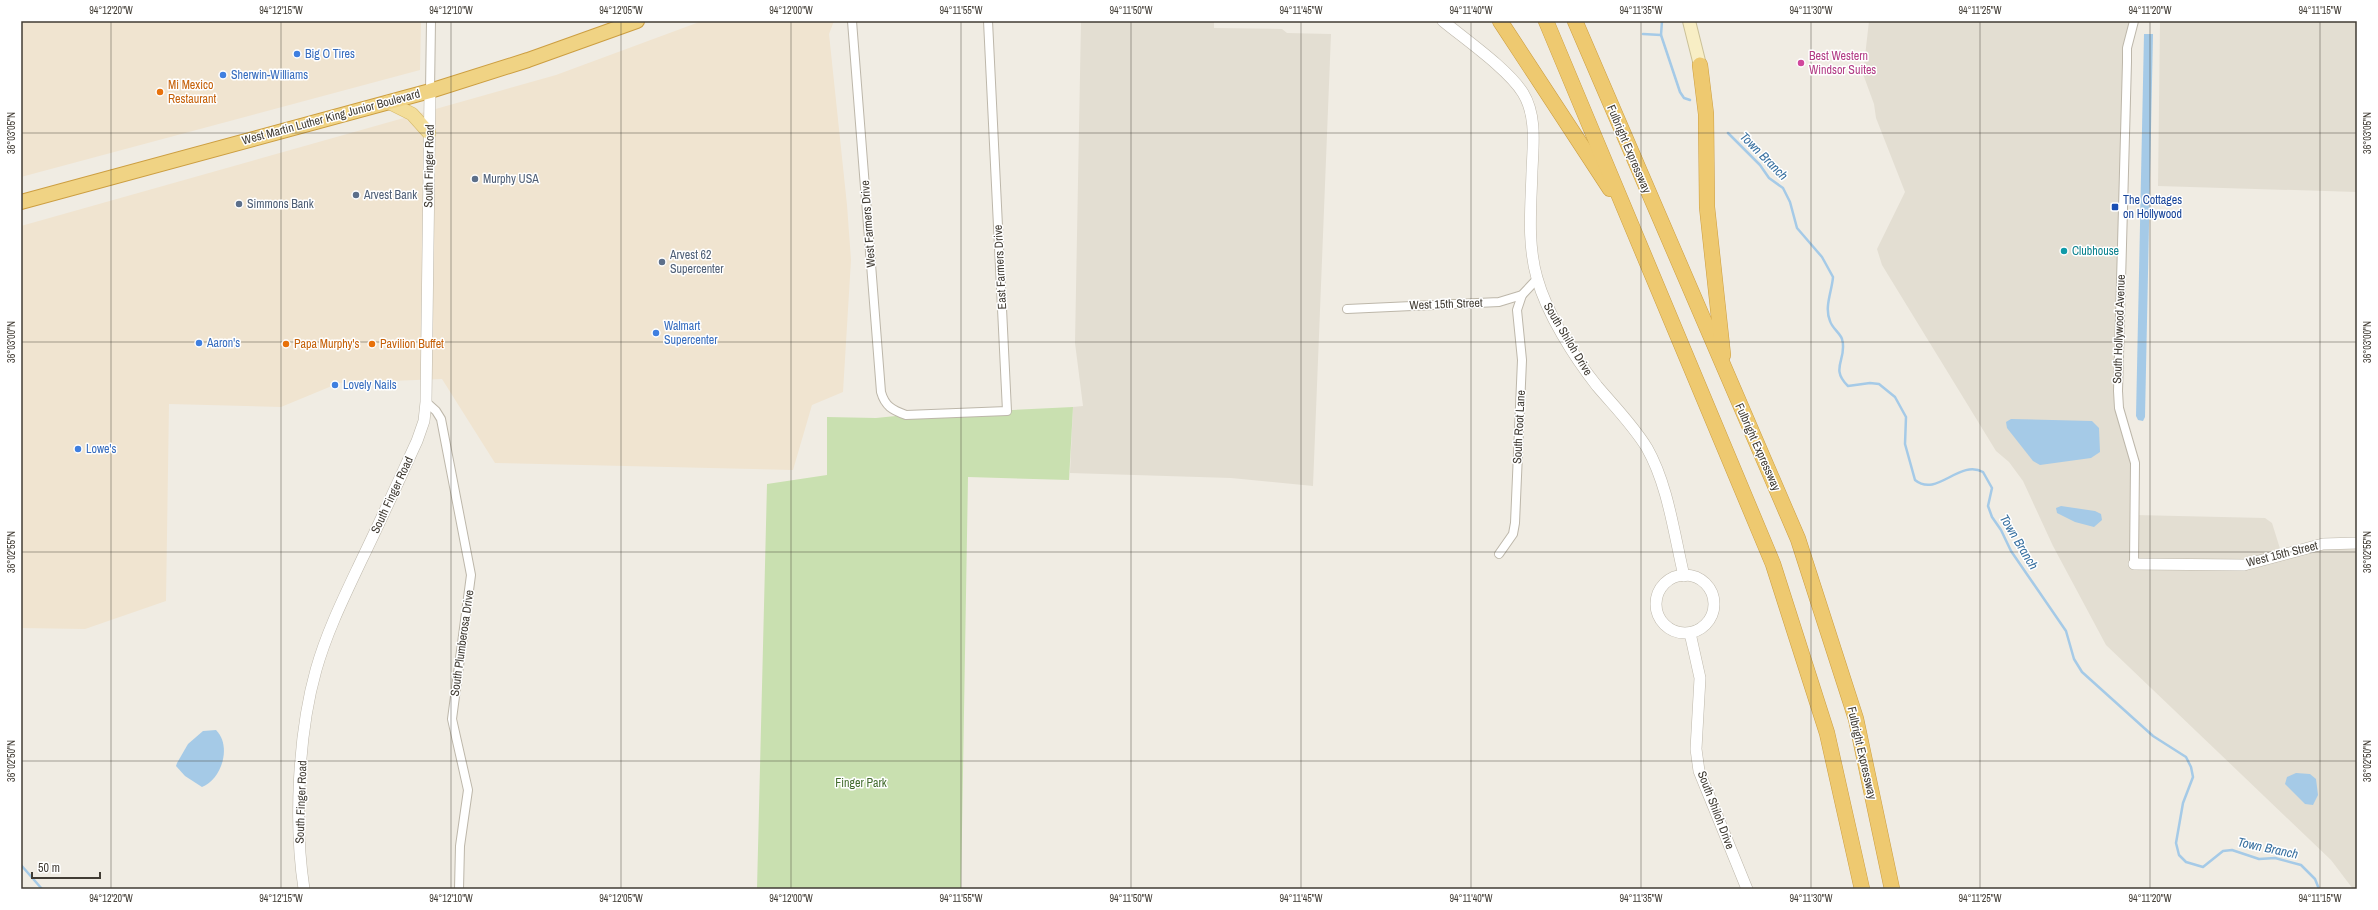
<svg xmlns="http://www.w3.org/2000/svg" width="2378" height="910" font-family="'Archivo Narrow',sans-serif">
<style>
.residential{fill:#e3ded2}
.commercial{fill:#f0e4d0}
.green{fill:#c9e0b0}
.water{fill:#a5cae7}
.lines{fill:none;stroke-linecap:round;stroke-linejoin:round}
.stream{stroke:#a5cae7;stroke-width:2.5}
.minor-casing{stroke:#bdb7aa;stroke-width:10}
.tertiary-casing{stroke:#bdb7aa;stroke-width:12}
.secondary-casing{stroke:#cbc097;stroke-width:14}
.primary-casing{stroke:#d6ba6b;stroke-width:14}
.trunk-casing{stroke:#cc9e41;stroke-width:16}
.motorway-casing{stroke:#cc9e41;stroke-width:16}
.minor{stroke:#fff;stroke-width:8}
.tertiary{stroke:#fff;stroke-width:11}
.secondary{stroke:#f8eec5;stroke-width:12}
.primary{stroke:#f3dd99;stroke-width:13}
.trunk{stroke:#f0d384;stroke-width:14}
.motorway{stroke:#eec970;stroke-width:15}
.ticks{fill:none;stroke:#413c34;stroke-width:1;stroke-opacity:0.45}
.shop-dot{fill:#3f7fe0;stroke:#fff;stroke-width:1.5}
.hotel-dot{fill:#d1479c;stroke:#fff;stroke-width:1.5}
.food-dot{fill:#e8710a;stroke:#fff;stroke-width:1.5}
.service-dot{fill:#5c6f8a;stroke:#fff;stroke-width:1.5}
.transit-dot{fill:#1a4fb4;stroke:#fff;stroke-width:1.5}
.culture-dot{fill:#0f9aa8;stroke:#fff;stroke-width:1.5}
.labels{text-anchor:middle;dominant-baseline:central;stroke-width:3;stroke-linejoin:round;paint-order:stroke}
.shop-label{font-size:12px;fill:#366cbe;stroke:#fff;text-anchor:start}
.hotel-label{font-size:12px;fill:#b23c85;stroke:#fff;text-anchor:start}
.food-label{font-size:12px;fill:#c56008;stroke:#fff;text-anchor:start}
.street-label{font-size:12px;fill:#413c34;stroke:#fff}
.service-label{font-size:12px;fill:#4e5e75;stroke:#fff;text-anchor:start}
.transit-label{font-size:12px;fill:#164399;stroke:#fff;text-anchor:start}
.culture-label{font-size:12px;fill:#0d838f;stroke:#fff;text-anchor:start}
.park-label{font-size:12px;fill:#436c2e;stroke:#fff}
.water-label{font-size:13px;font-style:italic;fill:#3971a1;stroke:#fff}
.neatline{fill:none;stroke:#413c34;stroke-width:1.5}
.ticks-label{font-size:10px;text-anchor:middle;fill:#413c34}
</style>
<rect width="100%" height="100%" fill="#f0ece3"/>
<g class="residential">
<path d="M1081 21H1214V28L1282 29 1287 33 1331 34 1313 486 1231 478 1070 473 1073 407 1083 406 1075 343Z"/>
<path d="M1869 21H2134L2131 32 2118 391 2132 447 2135 515 2265 518 2272 523 2282 555 2357 543V889H2353L2331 860 2106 645 2053 546 2023 481 2009 462 1996 451 1882 265 1877 249 1905 192 1876 118 1874 104 1863 74Z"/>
<path d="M2160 21H2357V192L2158 186Z"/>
</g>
<g class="commercial">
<path d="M21 21H421L420 70 21 177Z"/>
<path d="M702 21H834L829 34 847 205 851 260 843 392 812 405 793 470 495 463 442 379 339 383 281 407 169 404 166 601 85 629 21 628V226L556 75Z"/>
</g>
<path class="green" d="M1073 407 1069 480 968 477 961 889H757L767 484 827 475V417L876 418 906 415Z"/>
<g class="water">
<path d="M2144 34H2153L2145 417 2143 421 2138 420 2136 416Z"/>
<path d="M2011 419 2092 421 2099 428 2100 452 2091 458 2040 465 2033 461 2007 428 2006 422Z"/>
<path d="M2061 506 2095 511 2101 514 2102 520 2094 527 2075 522 2057 513 2056 508Z"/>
<path d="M216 730C232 746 222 779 202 787L185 776 176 766 177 763 188 744 203 731Z"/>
<path d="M2296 773 2310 774 2316 779 2318 795 2313 805 2305 804 2285 784 2287 777Z"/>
</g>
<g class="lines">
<g class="stream">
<path d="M1662 21 1661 35 1680 92 1684 98 1690 100"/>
<path d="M1643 34 1661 35"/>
<path d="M1728 133 1760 165 1769 178 1783 188 1790 202 1797 228 1822 257 1833 277C1832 291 1824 307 1830 321 1832 328 1840 333 1842 339 1848 359 1829 368 1848 386L1870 383 1879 384 1895 397 1906 417 1905 444 1915 480C1937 498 1959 459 1983 472L1992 488 1988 506 1992 517 2001 530 2011 551 2066 631 2074 659 2082 672 2153 736 2186 757 2191 767 2193 777 2183 803 2176 843 2179 855 2186 862 2203 867 2223 851 2232 850 2259 859 2275 858 2301 865 2315 879 2319 889"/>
<path d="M21 865 42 889"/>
</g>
<defs>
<g id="minor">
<path d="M852 21 881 392C885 406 892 410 906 415L1007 411 988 21"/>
<path d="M430 91 431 21"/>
<path d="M1347 309 1499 302 1522 295 1537 279"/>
<path d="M426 402 436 411 441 419 471 575 452 719 468 790 460 846 459 889"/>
<path d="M1499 554 1513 534 1515 523 1522 360 1517 310 1522 295"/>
<path d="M2134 564 2135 463 2119 408 2118 391 2127 62V48L2134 21"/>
</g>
<g id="tertiary">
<path d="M1443 21C1466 40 1508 69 1523 93 1537 116 1533 145 1532 171 1531 207 1527 243 1537 278 1547 314 1574 357 1597 386 1614 406 1633 425 1647 448 1668 485 1674 534 1684 576"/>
<path d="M2134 564 2244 565 2323 544 2357 543"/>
<circle cx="1685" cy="604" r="29"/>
<path d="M1690 633 1700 678 1696 749 1699 771 1747 889"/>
<path d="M304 889C294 824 298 734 316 670 327 631 345 595 362 559 381 520 399 480 417 441L424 421 426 402 430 91"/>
</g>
<path id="secondary" d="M1689 21 1700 65"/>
<path id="primary" d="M388 102 412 114 429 133"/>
<path id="trunk" d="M21 202 430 91 528 60 637 21"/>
<g id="motorway">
<path d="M1500 21 1610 189"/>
<path d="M1546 21 1773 564 1827 733 1862 889"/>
<path d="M1575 21 1798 539 1856 719 1892 889"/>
<path d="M1700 65 1706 114 1707 207 1723 355"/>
</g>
</defs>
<use href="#minor" class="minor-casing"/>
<use href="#tertiary" class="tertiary-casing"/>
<use href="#secondary" class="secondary-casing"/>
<use href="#primary" class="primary-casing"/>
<use href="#trunk" class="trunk-casing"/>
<use href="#motorway" class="motorway-casing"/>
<use href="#minor" class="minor"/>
<use href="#tertiary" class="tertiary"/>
<use href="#secondary" class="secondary"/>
<use href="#primary" class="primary"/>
<use href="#trunk" class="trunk"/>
<use href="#motorway" class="motorway"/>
</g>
<path class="ticks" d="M111 21V889M281 21V889M451 21V889M621 21V889M791 21V889M961 21V889M1131 21V889M1301 21V889M1471 21V889M1641 21V889M1811 21V889M1980 21V889M2150 21V889M2320 21V889M21 133H2357M21 342H2357M21 552H2357M21 761H2357"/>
<g class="shop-dot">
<circle cx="297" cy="54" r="4"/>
<circle cx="223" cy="75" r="4"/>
<circle cx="656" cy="333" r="4"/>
<circle cx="199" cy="343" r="4"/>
<circle cx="335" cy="385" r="4"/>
<circle cx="78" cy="449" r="4"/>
</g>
<circle class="hotel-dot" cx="1801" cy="63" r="4"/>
<g class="food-dot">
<circle cx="160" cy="92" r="4"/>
<circle cx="286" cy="344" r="4"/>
<circle cx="372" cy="344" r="4"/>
</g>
<g class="service-dot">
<circle cx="475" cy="179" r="4"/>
<circle cx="356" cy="195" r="4"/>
<circle cx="239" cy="204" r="4"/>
<circle cx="662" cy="262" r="4"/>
</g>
<rect class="transit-dot" x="2111" y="203" width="8" height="8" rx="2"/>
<circle class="culture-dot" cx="2064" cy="251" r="4"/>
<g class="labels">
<g class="shop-label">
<text x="305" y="54">Big O Tires</text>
<text x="231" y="75">Sherwin-Williams</text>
<text x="664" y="326">Walmart<tspan x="664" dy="14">Supercenter</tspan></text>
<text x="207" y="343">Aaron's</text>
<text x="343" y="385">Lovely Nails</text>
<text x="86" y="449">Lowe's</text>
</g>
<g class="hotel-label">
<text x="1809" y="56">Best Western<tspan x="1809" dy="14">Windsor Suites</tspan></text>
</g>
<g class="food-label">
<text x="168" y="85">Mi Mexico<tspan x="168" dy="14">Restaurant</tspan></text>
<text x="294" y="344">Papa Murphy's</text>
<text x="380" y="344">Pavilion Buffet</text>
</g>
<g class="street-label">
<text transform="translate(331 117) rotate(-15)">West Martin Luther King Junior Boulevard</text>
<text transform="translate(1629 149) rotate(67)">Fulbright Expressway</text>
<text transform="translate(429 166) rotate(-89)">South Finger Road</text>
<text transform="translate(868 224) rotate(-94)">West Farmers Drive</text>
<text transform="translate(1000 267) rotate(-93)">East Farmers Drive</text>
<text transform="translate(1446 304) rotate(-2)">West 15th Street</text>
<text transform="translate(2119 329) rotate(-88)">South Hollywood Avenue</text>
<text transform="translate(1568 339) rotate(59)">South Shiloh Drive</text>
<text transform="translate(1519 427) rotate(-87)">South Root Lane</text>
<text transform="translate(1758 447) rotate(66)">Fulbright Expressway</text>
<text transform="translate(392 495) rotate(-65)">South Finger Road</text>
<text transform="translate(2282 554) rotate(-14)">West 15th Street</text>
<text transform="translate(462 643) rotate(-82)">South Plumberosa Drive</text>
<text transform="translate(1862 753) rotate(77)">Fulbright Expressway</text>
<text transform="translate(301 802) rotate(-88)">South Finger Road</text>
<text transform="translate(1716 810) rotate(69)">South Shiloh Drive</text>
</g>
<g class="service-label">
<text x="483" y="179">Murphy USA</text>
<text x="364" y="195">Arvest Bank</text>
<text x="247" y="204">Simmons Bank</text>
<text x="670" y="255">Arvest 62<tspan x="670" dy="14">Supercenter</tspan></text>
</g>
<g class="transit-label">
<text x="2123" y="200">The Cottages<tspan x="2123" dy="14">on Hollywood</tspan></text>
</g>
<g class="culture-label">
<text x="2072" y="251">Clubhouse</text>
</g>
<g class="park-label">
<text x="861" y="783">Finger Park</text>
</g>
<g class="water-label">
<text transform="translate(1764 156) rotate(45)">Town Branch</text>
<text transform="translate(2019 542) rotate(59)">Town Branch</text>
<text transform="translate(2268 848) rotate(12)">Town Branch</text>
</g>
</g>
<rect width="2378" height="910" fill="none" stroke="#ffffff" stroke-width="44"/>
<path d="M32 872v6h68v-6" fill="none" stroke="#413c34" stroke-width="2"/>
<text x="38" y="872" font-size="12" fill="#413c34" stroke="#ffffff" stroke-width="3" paint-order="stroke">50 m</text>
<rect x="22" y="22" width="2334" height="866" class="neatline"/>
<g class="ticks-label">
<text x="111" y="14">94°12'20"W</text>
<text x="281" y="14">94°12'15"W</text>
<text x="451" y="14">94°12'10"W</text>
<text x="621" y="14">94°12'05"W</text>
<text x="791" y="14">94°12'00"W</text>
<text x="961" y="14">94°11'55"W</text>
<text x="1131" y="14">94°11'50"W</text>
<text x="1301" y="14">94°11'45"W</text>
<text x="1471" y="14">94°11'40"W</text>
<text x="1641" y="14">94°11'35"W</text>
<text x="1811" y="14">94°11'30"W</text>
<text x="1980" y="14">94°11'25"W</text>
<text x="2150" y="14">94°11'20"W</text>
<text x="2320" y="14">94°11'15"W</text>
<text transform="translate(11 133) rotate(-90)" y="4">36°03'05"N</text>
<text transform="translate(2367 133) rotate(-90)" y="4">36°03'05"N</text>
<text transform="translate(11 342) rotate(-90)" y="4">36°03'00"N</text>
<text transform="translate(2367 342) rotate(-90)" y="4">36°03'00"N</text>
<text transform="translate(11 552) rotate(-90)" y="4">36°02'55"N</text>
<text transform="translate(2367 552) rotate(-90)" y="4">36°02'55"N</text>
<text transform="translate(11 761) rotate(-90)" y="4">36°02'50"N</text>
<text transform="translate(2367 761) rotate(-90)" y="4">36°02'50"N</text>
<text x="111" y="902">94°12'20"W</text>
<text x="281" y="902">94°12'15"W</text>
<text x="451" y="902">94°12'10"W</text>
<text x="621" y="902">94°12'05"W</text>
<text x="791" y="902">94°12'00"W</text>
<text x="961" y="902">94°11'55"W</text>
<text x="1131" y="902">94°11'50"W</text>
<text x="1301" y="902">94°11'45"W</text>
<text x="1471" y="902">94°11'40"W</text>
<text x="1641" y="902">94°11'35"W</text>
<text x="1811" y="902">94°11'30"W</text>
<text x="1980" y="902">94°11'25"W</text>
<text x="2150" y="902">94°11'20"W</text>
<text x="2320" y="902">94°11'15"W</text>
</g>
</svg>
